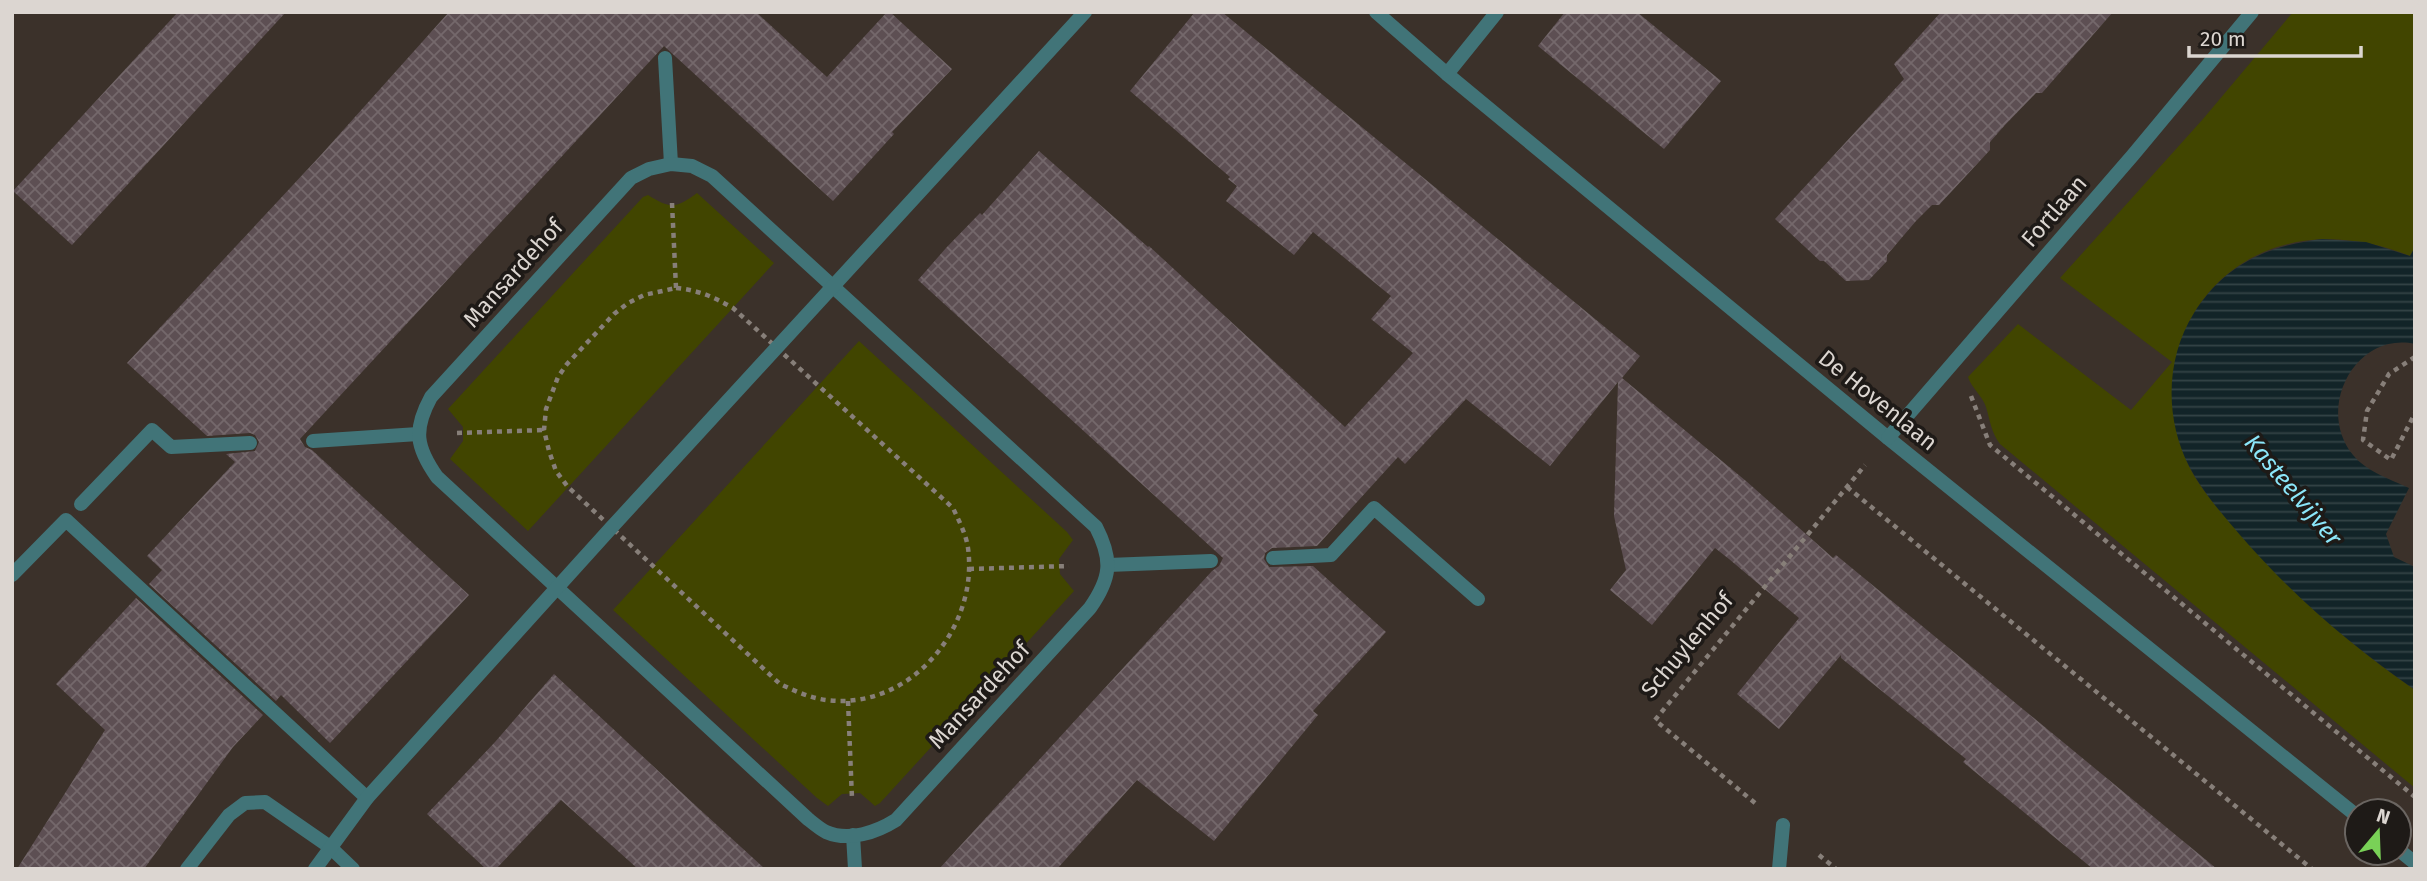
<svg xmlns="http://www.w3.org/2000/svg" width="2427" height="881" font-family="'Fira Sans',sans-serif">
<style>
.grass{fill:#414500}
.water{fill:url(#water-rules)}
.building{fill:url(#building-cross-hatch)}
.lines{fill:none;stroke-linecap:round;stroke-linejoin:round}
.path{stroke:#877f79;stroke-width:4.5;stroke-dasharray:5 5;stroke-linecap:butt}
.lane{stroke:#417478;stroke-width:14}
.street{stroke:#417478;stroke-width:14}
.labels{text-anchor:middle;dominant-baseline:central;stroke-width:7;stroke-linejoin:round;paint-order:stroke}
.street-label{font-size:23px;fill:#dcd6d1;stroke:#1e1a17}
.water-label{font-size:24px;font-style:italic;fill:#8be6f9;stroke:#1e1a17}
</style>
<defs>
<pattern id="water-rules" width="6" height="5" patternUnits="userSpaceOnUse" patternTransform="scale(1.75)"><rect width="6" height="5" fill="#122428"/><path d="M0 2.5h6" fill="none" stroke="#344346"/></pattern>
<pattern id="building-cross-hatch" width="8" height="8" patternUnits="userSpaceOnUse" patternTransform="scale(1.75)"><rect width="8" height="8" fill="#5d4f53"/><path d="M0 0l8 8M0 8l8-8" fill="none" stroke="#74686b"/></pattern>
</defs>
<rect width="100%" height="100%" fill="#3b312a"/>
<g class="grass">
<path d="M2293 12H2415V247L2410 256C2365 238 2312 232 2266 251 2182 286 2151 383 2188 464 2200 490 2223 514 2242 536 2296 598 2348 643 2415 690V788L2000 444C1991 432 1990 420 1986 407 1982 395 1972 389 1968 377L2018 324 2131 410 2172 362 2060 278 2203 119Z"/>
<path d="M697 193 774 263 528 531 450 459 463 441V427L448 409 643 197 648 195C671 209 675 209 697 193Z"/>
<path d="M859 341 1067 532 1073 540 1059 559 1060 574 1074 591 880 803 875 806 860 793 842 794 828 806 817 798 613 610Z"/>
</g>
<path class="water" d="M2322 239 2366 242 2410 256 2415 247V344C2355 331 2315 409 2353 455 2367 472 2390 479 2409 488L2386 534 2394 557 2415 567V690C2350 645 2292 595 2240 535 2222 514 2202 491 2189 466 2165 419 2165 359 2194 313 2225 264 2267 246 2322 239Z"/>
<g class="building">
<path d="M178 12H286L72 245 13 191Z"/>
<path d="M449 12H756L827 77 887 12H890L952 69 892 132 894 134 833 201 664 46 300 439 305 447 312 450 469 595 330 743 281 695 276 701 149 584 162 570 147 556 235 462 226 454 255 451 259 442 255 435 250 433 207 436 127 363 320 156Z"/>
<path d="M1195 12H1222L1640 356 1622 378 1746 481 1833 558 1836 555 2217 869H2093L1963 762 1966 759 1841 658V655L1779 729 1737 694 1799 618 1729 559 1715 548 1652 625 1610 590 1626 570 1614 516 1618 382 1550 466 1466 399 1405 464 1398 457 1317 546 1272 548 1265 553 1264 559 1269 567 1313 566 1386 632 1313 711 1318 715 1214 841 1137 780 1057 869H939L1212 571 1219 566 1223 558 918 280 946 248 980 213 982 215 1039 151 1148 247 1149 246 1345 427 1413 353 1371 319 1391 296 1313 232 1294 255 1226 201 1237 186 1228 179 1230 177 1130 91Z"/>
<path d="M1565 12H1637L1721 81 1664 149 1538 46Z"/>
<path d="M1941 12H2113L2042 93H2036L2005 125 1990 142V150L1939 205H1932L1916 221 1887 255V261L1869 280 1846 281 1824 261H1820L1775 219 1904 79 1894 64Z"/>
<path d="M136 598 263 715 233 747 144 869H17L105 730 56 684Z"/>
<path d="M554 674 695 805 765 869H638L561 800 496 869H486L427 814 495 742Z"/>
</g>
<g class="lines">
<g class="path">
<path d="M672 203 676 288"/>
<path d="M676 288C698 290 714 297 733 308L953 508C959 521 966 534 968 548 979 628 910 711 826 700 810 698 795 691 780 684L568 487 556 471 549 451 544 430 546 409 558 377 567 364 614 314 628 303 644 295Z"/>
<path d="M2415 357 2389 374 2367 411 2363 440 2391 460 2415 413"/>
<path d="M1971 396 1990 445 2415 797"/>
<path d="M457 433 544 430"/>
<path d="M1847 487 2312 869"/>
<path d="M969 569 1069 566"/>
<path d="M848 701 852 799"/>
<path d="M1755 803 1655 720 1865 465"/>
<path d="M1819 855 1836 869"/>
</g>
<g class="lane">
<path d="M665 58 671 164"/>
<path d="M313 441 418 434"/>
<path d="M81 504 152 430 171 447 250 443"/>
<path d="M1273 558 1331 555 1374 508 1478 599"/>
<path d="M1108 565 1211 561"/>
<path d="M12 575 66 520 367 798"/>
<path d="M853 835 855 869"/>
</g>
<g class="street">
<path d="M1376 12 1447 74 1888 438 2357 816"/>
<path d="M1447 74 1497 12"/>
<path d="M671 164 692 166 712 176 1096 527C1113 560 1111 578 1090 608L896 820C877 832 849 842 826 832 820 829 813 823 808 819L437 477C416 447 413 430 431 397L631 178 649 169Z"/>
<path d="M1888 438 2133 155 2252 12"/>
<path d="M2399 850 2415 863"/>
<path d="M187 869 229 815 245 803 265 802 330 847 353 869"/>
<path d="M315 869 367 798 611 528 1085 12"/>
<path d="M1779 869 1783 825"/>
</g>
</g>
<g class="labels">
<g class="street-label">
<text transform="translate(2054 211) rotate(-49)">Fortlaan</text>
<text transform="translate(513 273) rotate(-48)">Mansardehof</text>
<text transform="translate(1878 400) rotate(39)">De Hovenlaan</text>
<text transform="translate(1687 645) rotate(-50)">Schuylenhof</text>
<text transform="translate(979 695) rotate(-47)">Mansardehof</text>
</g>
<g class="water-label">
<text transform="translate(2293 490) rotate(50)">Kasteelvijver</text>
</g>
</g>
<rect width="2427" height="881" fill="none" stroke="#dcd6d1" stroke-width="28"/>
<g transform="translate(2378 832) rotate(19)"><circle r="33" fill="#1e1a17" stroke="#6a6561" stroke-width="2"/>
<path d="M0-5L12 26L0 18L-12 26Z" fill="#79d157"/>
<text y="-10" font-size="19" font-weight="bold" text-anchor="middle" fill="#dcd6d1">N</text>
</g>
<path d="M2189 46v10h172v-10" fill="none" stroke="#dcd6d1" stroke-width="3.5"/>
<text x="2200" y="46" font-size="21" fill="#dcd6d1" stroke="#1e1a17" stroke-width="5" paint-order="stroke">20 m</text>
</svg>
